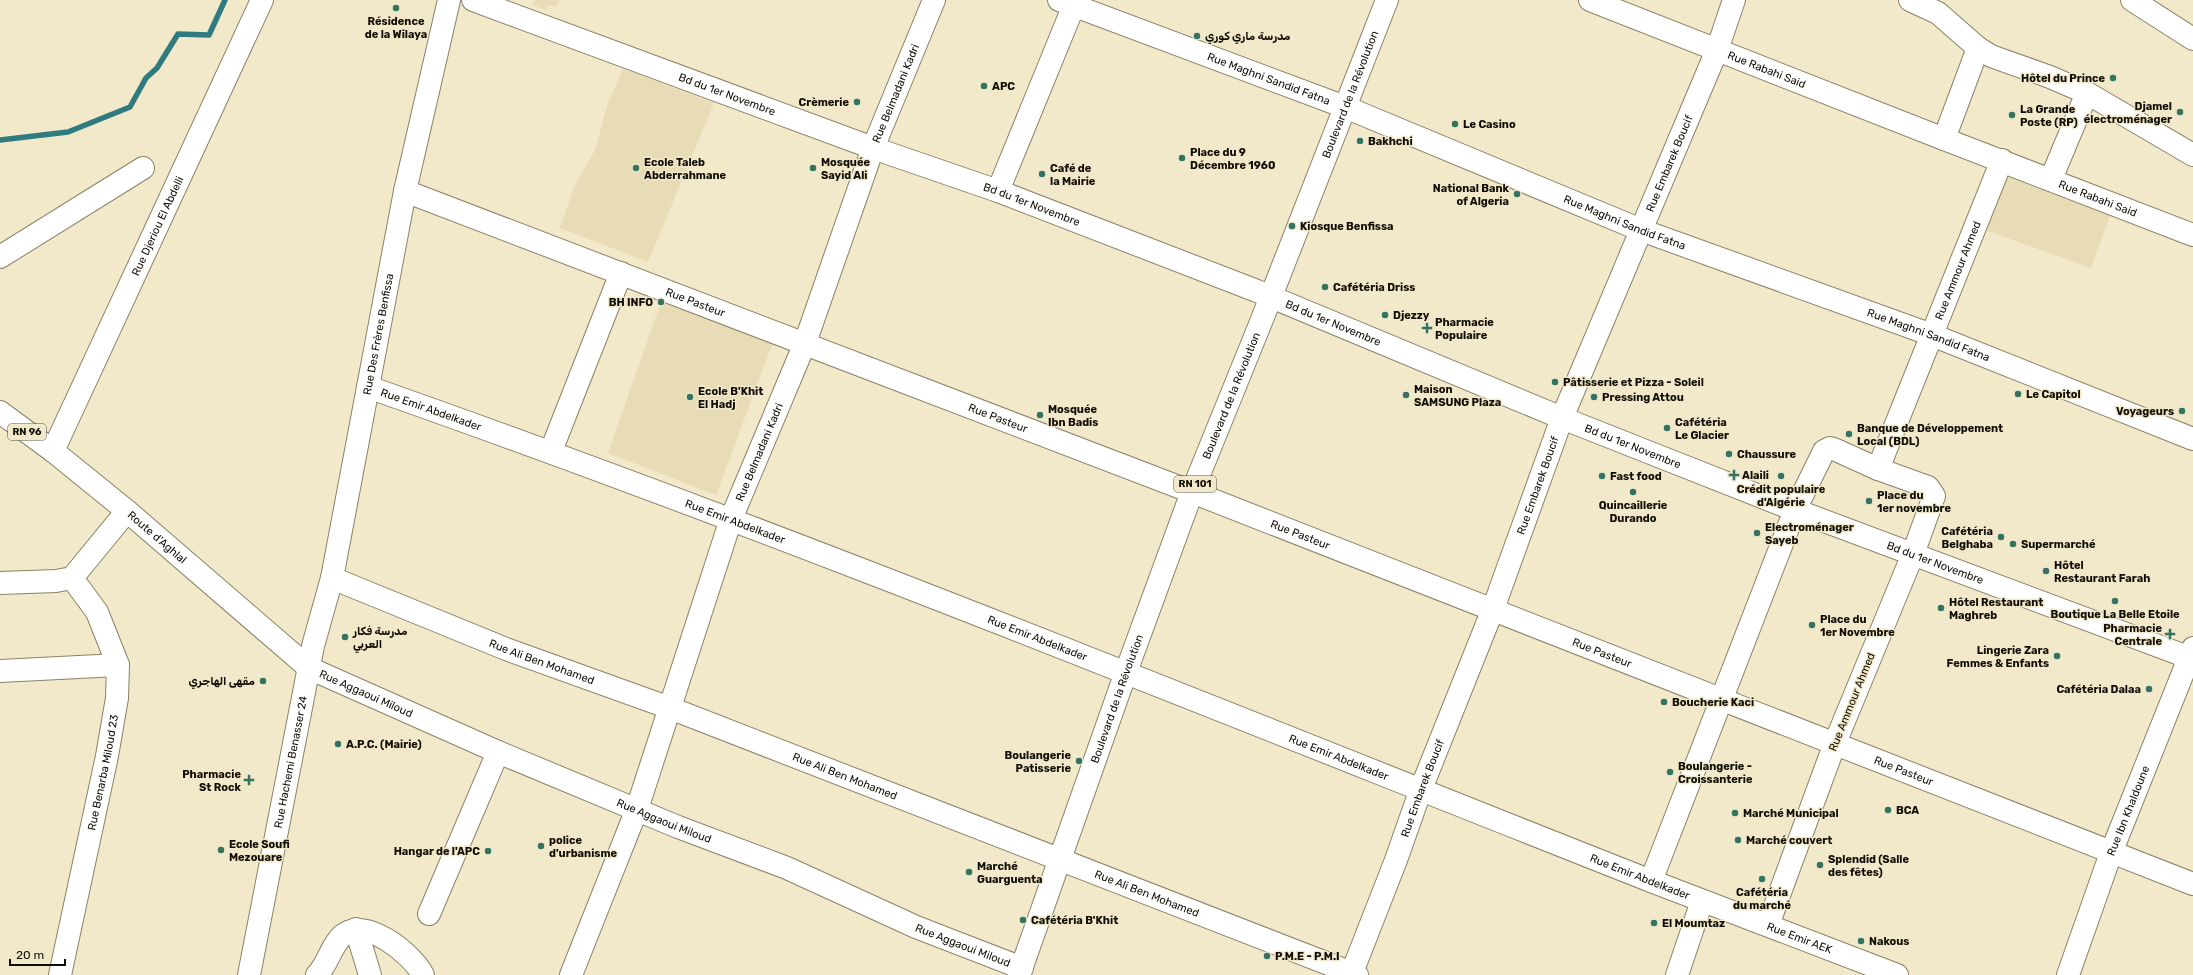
<svg xmlns="http://www.w3.org/2000/svg" width="2193" height="975" font-family="Rubik,'Noto Sans Arabic',sans-serif">
<style>
.built{fill:#e8dcb6}
.lines{fill:none;stroke-linecap:round;stroke-linejoin:round}
.stream{stroke:#2f7b80;stroke-width:5.5}
.minor-casing{stroke:#8b8266;stroke-width:24}
.major-casing{stroke:#8b8266;stroke-width:24}
.minor{stroke:#fff;stroke-width:22}
.major{stroke:#fff;stroke-width:22}
.poi-dot{fill:#337361;stroke:#f2e8ca;stroke-width:1.5}
.labels{text-anchor:middle;dominant-baseline:central;stroke-width:3;stroke-linejoin:round;paint-order:stroke}
.shield{fill:#f2e8ca;stroke:#544f40;stroke-width:1}
.shield-label{font-size:10px;font-weight:bold;fill:#110e05}
.poi-label{font-size:11px;font-weight:bold;fill:#110e05;stroke:#f2e8ca;text-anchor:start}
.street-label{font-size:11px;fill:#110e05;stroke:#f2e8ca}
</style>
<rect width="100%" height="100%" fill="#f2e8ca"/>
<g class="built">
<path d="M534 0H559L556 7 548 5 546 10 532 5Z"/>
<path d="M623 69 714 103 648 262 560 228 574 187 595 150 608 103Z"/>
<path d="M2006 170 2112 210 2091 268 1985 230Z"/>
<path d="M661 302 773 342 716 495 608 453Z"/>
</g>
<g class="lines">
<path class="stream" d="M0 140 68 132 130 107 146 78 157 68 178 34 209 35 225 0"/>
<defs>
<g id="minor">
<path id="s1" d="M473 0 873 148 998 191 1257 291 1562 418 1795 510 2193 659"/>
<path id="s2" d="M1059 0 1345 107 1641 230 1932 335 2193 439"/>
<path id="s3" d="M1590 0 1944 139"/>
<path d="M2132 0 2193 39"/>
<path id="s4" d="M1978 48 1944 139 2193 235"/>
<path d="M2051 179 2087 93"/>
<path id="s5" d="M405 191 1192 492 2193 884"/>
<path d="M998 191 1074 5"/>
<path d="M0 257 143 168"/>
<path id="s6" d="M368 387C801 539 1225 713 1651 881 1733 913 1815 943 1897 975"/>
<path d="M551 451 621 273"/>
<path id="s7" d="M1878 469 2002 160"/>
<path id="s8" d="M332 578 506 649 670 708 1357 975"/>
<path d="M0 583 56 581 72 578 127 511"/>
<path d="M0 671 118 665"/>
<path d="M1651 881 1795 510 1824 451 1830 448 1836 450 1878 469 1928 487 1934 496 1913 554 1835 743 1768 925"/>
<path d="M429 914 498 752"/>
<path d="M356 929 370 975"/>
<path id="s9" d="M60 975 107 756 117 698 118 665 97 612 72 578"/>
<path d="M317 975C328 964 331 946 342 936 365 915 412 954 423 975"/>
<path id="s10" d="M571 975 637 809 731 519 805 343 873 148 934 0"/>
<path id="s11" d="M1351 975 1396 860 1421 789 1493 609 1562 418 1717 50 1734 0"/>
<path d="M1677 975 1702 901"/>
<path id="s12" d="M2068 975 2111 853 2193 648"/>
</g>
<g id="major">
<path d="M1910 0 1938 13 1978 48 1991 56 2050 77 2087 93 2193 155"/>
<path id="s13" d="M0 412 53 451 127 511 309 668 498 752 678 827 787 868 916 927 1022 968"/>
<path id="s14" d="M53 451 262 0"/>
<path id="s15" d="M249 975 313 646 332 578 405 191 449 0"/>
<path id="s16" d="M1019 975 1126 672 1192 492 1261 322 1387 0"/>
</g>
</defs>
<use href="#minor" class="minor-casing"/>
<use href="#major" class="major-casing"/>
<use href="#minor" class="minor"/>
<use href="#major" class="major"/>
</g>
<g class="poi-dot">
<circle cx="396" cy="8" r="4"/>
<circle cx="1197" cy="36" r="4"/>
<circle cx="2113" cy="78" r="4"/>
<circle cx="984" cy="86" r="4"/>
<circle cx="857" cy="102" r="4"/>
<circle cx="2180" cy="112" r="4"/>
<circle cx="2012" cy="115" r="4"/>
<circle cx="1455" cy="124" r="4"/>
<circle cx="1360" cy="141" r="4"/>
<circle cx="1182" cy="158" r="4"/>
<circle cx="636" cy="168" r="4"/>
<circle cx="813" cy="168" r="4"/>
<circle cx="1042" cy="174" r="4"/>
<circle cx="1517" cy="194" r="4"/>
<circle cx="1292" cy="226" r="4"/>
<circle cx="1325" cy="287" r="4"/>
<circle cx="661" cy="302" r="4"/>
<circle cx="1385" cy="315" r="4"/>
<path d="M1425 322h4v4h4v4h-4v4h-4v-4h-4v-4h4z"/>
<circle cx="1555" cy="382" r="4"/>
<circle cx="2018" cy="394" r="4"/>
<circle cx="1406" cy="395" r="4"/>
<circle cx="690" cy="397" r="4"/>
<circle cx="1594" cy="397" r="4"/>
<circle cx="2182" cy="411" r="4"/>
<circle cx="1040" cy="415" r="4"/>
<circle cx="1667" cy="428" r="4"/>
<circle cx="1849" cy="434" r="4"/>
<circle cx="1729" cy="454" r="4"/>
<path d="M1732 469h4v4h4v4h-4v4h-4v-4h-4v-4h4z"/>
<circle cx="1602" cy="476" r="4"/>
<circle cx="1781" cy="476" r="4"/>
<circle cx="1633" cy="492" r="4"/>
<circle cx="1869" cy="501" r="4"/>
<circle cx="1757" cy="533" r="4"/>
<circle cx="2001" cy="537" r="4"/>
<circle cx="2013" cy="544" r="4"/>
<circle cx="2046" cy="571" r="4"/>
<circle cx="2115" cy="601" r="4"/>
<circle cx="1941" cy="608" r="4"/>
<circle cx="1812" cy="625" r="4"/>
<path d="M2168 628h4v4h4v4h-4v4h-4v-4h-4v-4h4z"/>
<circle cx="345" cy="637" r="4"/>
<circle cx="2057" cy="656" r="4"/>
<circle cx="263" cy="681" r="4"/>
<circle cx="2149" cy="689" r="4"/>
<circle cx="1664" cy="702" r="4"/>
<circle cx="338" cy="744" r="4"/>
<circle cx="1079" cy="761" r="4"/>
<circle cx="1670" cy="772" r="4"/>
<path d="M247 774h4v4h4v4h-4v4h-4v-4h-4v-4h4z"/>
<circle cx="1888" cy="810" r="4"/>
<circle cx="1735" cy="813" r="4"/>
<circle cx="1738" cy="840" r="4"/>
<circle cx="541" cy="846" r="4"/>
<circle cx="221" cy="850" r="4"/>
<circle cx="488" cy="851" r="4"/>
<circle cx="1820" cy="865" r="4"/>
<circle cx="969" cy="872" r="4"/>
<circle cx="1762" cy="879" r="4"/>
<circle cx="1023" cy="920" r="4"/>
<circle cx="1654" cy="923" r="4"/>
<circle cx="1861" cy="941" r="4"/>
<circle cx="1267" cy="956" r="4"/>
</g>
<g class="labels">
<g class="shield">
<rect x="8" y="424" width="38" height="16" rx="3"/>
<rect x="1174" y="476" width="42" height="16" rx="3"/>
</g>
<g class="shield-label">
<text x="27" y="432">RN 96</text>
<text x="1195" y="484">RN 101</text>
</g>
<g class="poi-label">
<text x="396" y="21" text-anchor="middle">Résidence<tspan x="396" dy="13">de la Wilaya</tspan></text>
<text x="1205" y="36">مدرسة ماري كوري</text>
<text x="2105" y="78" text-anchor="end">Hôtel du Prince</text>
<text x="992" y="86">APC</text>
<text x="849" y="102" text-anchor="end">Crèmerie</text>
<text x="2172" y="106" text-anchor="end">Djamel<tspan x="2172" dy="13">électroménager</tspan></text>
<text x="2020" y="109">La Grande<tspan x="2020" dy="13">Poste (RP)</tspan></text>
<text x="1463" y="124">Le Casino</text>
<text x="1368" y="141">Bakhchi</text>
<text x="1190" y="152">Place du 9<tspan x="1190" dy="13">Décembre 1960</tspan></text>
<text x="644" y="162">Ecole Taleb<tspan x="644" dy="13">Abderrahmane</tspan></text>
<text x="821" y="162">Mosquée<tspan x="821" dy="13">Sayid Ali</tspan></text>
<text x="1050" y="168">Café de<tspan x="1050" dy="13">la Mairie</tspan></text>
<text x="1509" y="188" text-anchor="end">National Bank<tspan x="1509" dy="13">of Algeria</tspan></text>
<text x="1300" y="226">Kiosque Benfissa</text>
<text x="1333" y="287">Cafétéria Driss</text>
<text x="653" y="302" text-anchor="end">BH INFO</text>
<text x="1393" y="315">Djezzy</text>
<text x="1435" y="322">Pharmacie<tspan x="1435" dy="13">Populaire</tspan></text>
<text x="1563" y="382">Pâtisserie et Pizza - Soleil</text>
<text x="1414" y="389">Maison<tspan x="1414" dy="13">SAMSUNG Plaza</tspan></text>
<text x="698" y="391">Ecole B'Khit<tspan x="698" dy="13">El Hadj</tspan></text>
<text x="2026" y="394">Le Capitol</text>
<text x="1602" y="397">Pressing Attou</text>
<text x="1048" y="409">Mosquée<tspan x="1048" dy="13">Ibn Badis</tspan></text>
<text x="2174" y="411" text-anchor="end">Voyageurs</text>
<text x="1675" y="422">Cafétéria<tspan x="1675" dy="13">Le Glacier</tspan></text>
<text x="1857" y="428">Banque de Développement<tspan x="1857" dy="13">Local (BDL)</tspan></text>
<text x="1737" y="454">Chaussure</text>
<text x="1742" y="475">Alaili</text>
<text x="1610" y="476">Fast food</text>
<text x="1781" y="489" text-anchor="middle">Crédit populaire<tspan x="1781" dy="13">d'Algérie</tspan></text>
<text x="1877" y="495">Place du<tspan x="1877" dy="13">1er novembre</tspan></text>
<text x="1633" y="505" text-anchor="middle">Quincaillerie<tspan x="1633" dy="13">Durando</tspan></text>
<text x="1765" y="527">Electroménager<tspan x="1765" dy="13">Sayeb</tspan></text>
<text x="1993" y="531" text-anchor="end">Cafétéria<tspan x="1993" dy="13">Belghaba</tspan></text>
<text x="2021" y="544">Supermarché</text>
<text x="2054" y="565">Hôtel<tspan x="2054" dy="13">Restaurant Farah</tspan></text>
<text x="1949" y="602">Hôtel Restaurant<tspan x="1949" dy="13">Maghreb</tspan></text>
<text x="2115" y="614" text-anchor="middle">Boutique La Belle Etoile</text>
<text x="1820" y="619">Place du<tspan x="1820" dy="13">1er Novembre</tspan></text>
<text x="2162" y="628" text-anchor="end">Pharmacie<tspan x="2162" dy="13">Centrale</tspan></text>
<text x="353" y="631">مدرسة فكار<tspan x="353" dy="13">العربي</tspan></text>
<text x="2049" y="650" text-anchor="end">Lingerie Zara<tspan x="2049" dy="13">Femmes &amp; Enfants</tspan></text>
<text x="255" y="681" text-anchor="end">مقهى الهاجري</text>
<text x="2141" y="689" text-anchor="end">Cafétéria Dalaa</text>
<text x="1672" y="702">Boucherie Kaci</text>
<text x="346" y="744">A.P.C. (Mairie)</text>
<text x="1071" y="755" text-anchor="end">Boulangerie<tspan x="1071" dy="13">Patisserie</tspan></text>
<text x="1678" y="766">Boulangerie -<tspan x="1678" dy="13">Croissanterie</tspan></text>
<text x="241" y="774" text-anchor="end">Pharmacie<tspan x="241" dy="13">St Rock</tspan></text>
<text x="1896" y="810">BCA</text>
<text x="1743" y="813">Marché Municipal</text>
<text x="549" y="840">police<tspan x="549" dy="13">d'urbanisme</tspan></text>
<text x="1746" y="840">Marché couvert</text>
<text x="229" y="844">Ecole Soufi<tspan x="229" dy="13">Mezouare</tspan></text>
<text x="480" y="851" text-anchor="end">Hangar de l'APC</text>
<text x="1828" y="859">Splendid (Salle<tspan x="1828" dy="13">des fêtes)</tspan></text>
<text x="977" y="866">Marché<tspan x="977" dy="13">Guarguenta</tspan></text>
<text x="1762" y="892" text-anchor="middle">Cafétéria<tspan x="1762" dy="13">du marché</tspan></text>
<text x="1031" y="920">Cafétéria B'Khit</text>
<text x="1662" y="923">El Moumtaz</text>
<text x="1869" y="941">Nakous</text>
<text x="1275" y="956">P.M.E - P.M.I</text>
</g>
<g class="street-label">
<text stroke="none"><textPath href="#s3" startOffset="190">Rue Rabahi Said</textPath></text>
<text stroke="none"><textPath href="#s2" startOffset="224">Rue Maghni Sandid Fatna</textPath></text>
<text stroke="none"><textPath href="#s10" startOffset="940">Rue Belmadani Kadri</textPath></text>
<text stroke="none"><textPath href="#s1" startOffset="271">Bd du 1er Novembre</textPath></text>
<text stroke="none"><textPath href="#s16" startOffset="941">Boulevard de la Révolution</textPath></text>
<text stroke="none"><textPath href="#s11" startOffset="872">Rue Embarek Boucif</textPath></text>
<text stroke="none"><textPath href="#s4" startOffset="262">Rue Rabahi Said</textPath></text>
<text stroke="none"><textPath href="#s1" startOffset="595">Bd du 1er Novembre</textPath></text>
<text stroke="none"><textPath href="#s2" startOffset="608">Rue Maghni Sandid Fatna</textPath></text>
<text stroke="none"><textPath href="#s14" startOffset="248">Rue Djeriou El Abdelli</textPath></text>
<text stroke="none"><textPath href="#s7" startOffset="214">Rue Ammour Ahmed</textPath></text>
<text stroke="none"><textPath href="#s5" startOffset="311">Rue Pasteur</textPath></text>
<text stroke="none"><textPath href="#s1" startOffset="919">Bd du 1er Novembre</textPath></text>
<text stroke="none"><textPath href="#s15" startOffset="654">Rue Des Frères Benfissa</textPath></text>
<text stroke="none"><textPath href="#s2" startOffset="932">Rue Maghni Sandid Fatna</textPath></text>
<text stroke="none"><textPath href="#s16" startOffset="617">Boulevard de la Révolution</textPath></text>
<text stroke="none"><textPath href="#s6" startOffset="67">Rue Emir Abdelkader</textPath></text>
<text stroke="none"><textPath href="#s5" startOffset="635">Rue Pasteur</textPath></text>
<text stroke="none"><textPath href="#s1" startOffset="1243">Bd du 1er Novembre</textPath></text>
<text stroke="none"><textPath href="#s10" startOffset="556">Rue Belmadani Kadri</textPath></text>
<text stroke="none"><textPath href="#s11" startOffset="524">Rue Embarek Boucif</textPath></text>
<text stroke="none"><textPath href="#s6" startOffset="391">Rue Emir Abdelkader</textPath></text>
<text stroke="none"><textPath href="#s5" startOffset="959">Rue Pasteur</textPath></text>
<text stroke="none"><textPath href="#s13" startOffset="201">Route d'Aghlal</textPath></text>
<text stroke="none"><textPath href="#s1" startOffset="1567">Bd du 1er Novembre</textPath></text>
<text stroke="none"><textPath href="#s6" startOffset="715">Rue Emir Abdelkader</textPath></text>
<text stroke="none"><textPath href="#s5" startOffset="1283">Rue Pasteur</textPath></text>
<text stroke="none"><textPath href="#s8" startOffset="226">Rue Ali Ben Mohamed</textPath></text>
<text stroke="none"><textPath href="#s13" startOffset="464">Rue Aggaoui Miloud</textPath></text>
<text stroke="none"><textPath href="#s16" startOffset="293">Boulevard de la Révolution</textPath></text>
<text transform="translate(1852 702) rotate(-68)">Rue Ammour Ahmed</text>
<text stroke="none"><textPath href="#s6" startOffset="1039">Rue Emir Abdelkader</textPath></text>
<text stroke="none"><textPath href="#s15" startOffset="217">Rue Hachemi Benasser 24</textPath></text>
<text stroke="none"><textPath href="#s5" startOffset="1607">Rue Pasteur</textPath></text>
<text stroke="none"><textPath href="#s9" startOffset="207">Rue Benarba Miloud 23</textPath></text>
<text stroke="none"><textPath href="#s8" startOffset="550">Rue Ali Ben Mohamed</textPath></text>
<text stroke="none"><textPath href="#s11" startOffset="200">Rue Embarek Boucif</textPath></text>
<text stroke="none"><textPath href="#s12" startOffset="175">Rue Ibn Khaldoune</textPath></text>
<text stroke="none"><textPath href="#s13" startOffset="788">Rue Aggaoui Miloud</textPath></text>
<text stroke="none"><textPath href="#s6" startOffset="1363">Rue Emir Abdelkader</textPath></text>
<text stroke="none"><textPath href="#s8" startOffset="874">Rue Ali Ben Mohamed</textPath></text>
<text stroke="none"><textPath href="#s6" startOffset="1534">Rue Emir AEK</textPath></text>
<text stroke="none"><textPath href="#s13" startOffset="1112">Rue Aggaoui Miloud</textPath></text>
</g>
</g>
<path d="M10 959v6h55v-6" fill="none" stroke="#110e05" stroke-width="2"/>
<text x="16" y="959" font-size="12" fill="#110e05" stroke="#f2e8ca" stroke-width="3" paint-order="stroke">20 m</text>
</svg>
